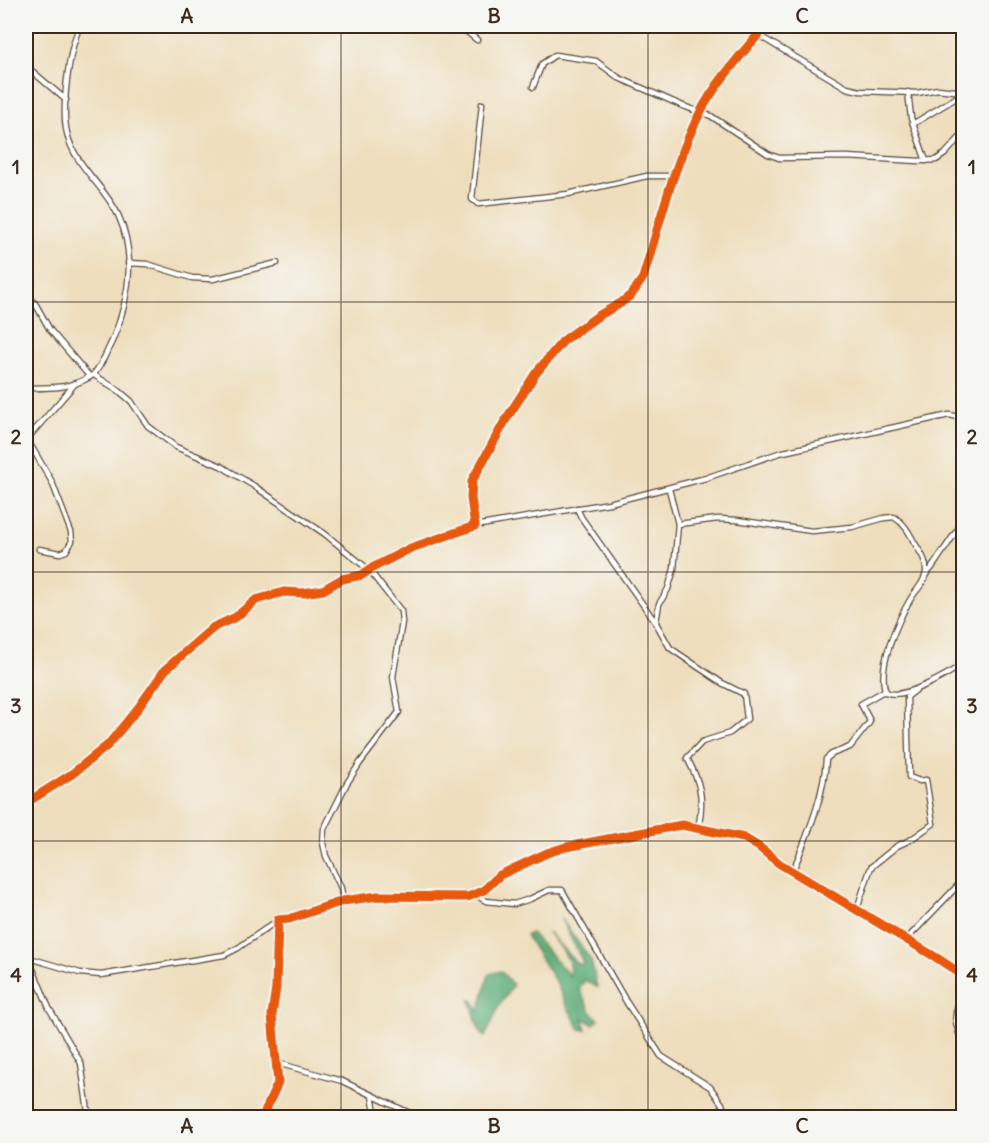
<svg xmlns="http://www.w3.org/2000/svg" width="989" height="1143" font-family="Delius,sans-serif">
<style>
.forest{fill:#5eae7a;stroke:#4c6c4c;stroke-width:1.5}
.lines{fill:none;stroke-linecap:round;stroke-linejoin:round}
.minor-casing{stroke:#564536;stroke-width:7}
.minor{stroke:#fff;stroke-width:4.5}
.cycleway-casing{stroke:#f6f6f2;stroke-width:13}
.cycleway{stroke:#e8590c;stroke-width:9}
.grid{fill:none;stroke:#3b2a1e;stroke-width:1.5;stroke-opacity:0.55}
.neatline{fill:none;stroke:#3b2a1e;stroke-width:2}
.grid-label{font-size:20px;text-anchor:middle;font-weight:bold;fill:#3b2a1e}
</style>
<rect width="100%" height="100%" fill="#f6f6f2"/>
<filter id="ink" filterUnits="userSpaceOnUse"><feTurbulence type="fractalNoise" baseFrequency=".0167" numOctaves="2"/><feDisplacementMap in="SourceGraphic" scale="12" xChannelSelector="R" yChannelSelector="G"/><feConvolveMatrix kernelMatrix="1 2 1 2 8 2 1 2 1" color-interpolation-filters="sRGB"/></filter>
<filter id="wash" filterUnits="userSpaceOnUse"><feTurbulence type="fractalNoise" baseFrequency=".008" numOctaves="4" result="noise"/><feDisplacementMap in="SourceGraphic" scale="24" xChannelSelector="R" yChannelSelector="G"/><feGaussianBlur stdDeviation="1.35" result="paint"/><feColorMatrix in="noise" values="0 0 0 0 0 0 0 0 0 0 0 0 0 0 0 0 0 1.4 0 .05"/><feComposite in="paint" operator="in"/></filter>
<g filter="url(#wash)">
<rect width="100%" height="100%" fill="#eedebd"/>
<g class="forest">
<path d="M560 917 591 960 597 987 585 980 579 989 591 1012 599 1020 593 1024 583 1018 586 1030 580 1029 565 1003 557 984 526 935 531 933 570 976 569 960 548 932 577 964H584Z"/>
<path d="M501 971 513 985 499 1006 485 1037C476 1029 475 1012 470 1000L474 1001 479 1012 489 974Z"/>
</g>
</g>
<g filter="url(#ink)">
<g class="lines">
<defs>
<g id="minor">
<path d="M460 26 477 40"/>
<path d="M758 35 847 88 860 91 917 93 938 89 964 92"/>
<path d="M26 66 66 100"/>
<path d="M533 87 542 64 555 55 596 61 619 78 683 106 711 116 768 154 779 158 846 157 919 161 936 160 945 154 964 133"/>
<path d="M908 92 911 118 926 161"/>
<path d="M482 104 472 199 478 204 568 194 647 176H673"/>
<path d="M913 124 964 93"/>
<path d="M128 263 147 264 192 278 213 279 277 263"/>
<path d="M26 293 36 305 50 330 90 377"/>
<path d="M94 375 118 390 131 401 148 426 176 447 221 466 254 486 325 534 369 570 401 611 402 622 393 677 399 712 360 763 347 783 324 829 323 843 326 856 341 888 343 901"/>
<path d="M26 388C49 388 71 389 91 376 97 373 100 364 104 358 126 316 139 262 119 217 106 187 74 166 67 133 61 109 69 48 80 26"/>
<path d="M577 508 581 517 656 623 670 648 722 683 744 694 747 719 730 733 702 742 687 758C700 782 704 797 699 824L694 825"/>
<path d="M678 524 718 519 737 520 812 531 852 527 884 518 894 517C904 523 909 532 914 542 920 552 927 560 926 572 925 583 916 590 910 600 898 620 876 669 886 692 903 701 949 674 964 663"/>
<path d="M475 526 609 503 706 478 779 453 949 415 964 418"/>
<path d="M39 549 60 553 66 551 72 541 71 532 52 482 27 439 74 385"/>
<path d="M926 574 931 569 964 520"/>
<path d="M656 622 659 604 668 589 674 569 678 524 669 489"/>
<path d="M26 803 72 774 108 745 139 707 165 670 214 627 236 617 256 600 284 592 303 593 323 590 342 579 362 575 374 567 411 548 475 526 471 498 472 481 505 421 536 373 563 341 598 316 621 303 632 294 643 278C660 222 673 166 700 113 713 87 746 48 766 26"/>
<path d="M793 871C807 835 824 798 826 759L832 754 850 747 869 723 870 721 861 704 882 692H886"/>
<path d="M476 895 486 901 514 904 530 899 549 890H562L627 1003 661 1056 710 1087 722 1104 726 1118"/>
<path d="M857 909 871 867 897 846 910 840 933 824 926 780 920 781 909 777 907 697 916 690"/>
<path d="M906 940 964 879"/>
<path d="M26 957 80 973 101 975 224 955 238 948 278 920"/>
<path d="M28 957 49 1008 81 1063 89 1118"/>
<path d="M964 994C951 1013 955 1025 964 1046"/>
<path d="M277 1063 342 1081 420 1118"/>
<path d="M964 1063V1076"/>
<path d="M372 1095 376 1118"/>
<path d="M262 1118 278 1083 272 1015 276 988 278 920 289 919 343 901 378 896 468 897 484 890 500 875 547 853 566 847 682 825 744 838 759 847 780 864 937 958 964 976"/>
</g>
</defs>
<use href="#minor" class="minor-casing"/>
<use href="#minor" class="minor"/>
<defs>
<g id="cycleway">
<path d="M26 803 72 774 108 745 139 707 165 670 214 627 236 617 256 600 284 592 303 593 323 590 342 579 362 575 374 567 411 548 475 526 471 498 472 481 505 421 536 373 563 341 598 316 621 303 632 294 643 278C660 222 673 166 700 113 713 87 746 48 766 26"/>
<path d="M262 1118 278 1083 272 1015 276 988 278 920 289 919 343 901 378 896 468 897 484 890 500 875 547 853 566 847 682 825 744 838 759 847 780 864 937 958 964 976"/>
</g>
</defs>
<use href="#cycleway" class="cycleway-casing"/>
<use href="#cycleway" class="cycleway"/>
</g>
</g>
<path class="grid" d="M341 26V1118M648 26V1118M26 302H964M26 572H964M26 841H964"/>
<rect width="989" height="1143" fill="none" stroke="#f6f6f2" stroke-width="66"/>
<rect x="33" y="33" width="923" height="1077" class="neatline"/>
<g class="grid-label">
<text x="187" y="23">A</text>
<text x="494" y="23">B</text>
<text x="802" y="23">C</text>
<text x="16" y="174">1</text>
<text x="972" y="174">1</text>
<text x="16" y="444">2</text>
<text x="972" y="444">2</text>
<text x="16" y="713">3</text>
<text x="972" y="713">3</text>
<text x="16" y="982">4</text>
<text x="972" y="982">4</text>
<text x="187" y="1133">A</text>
<text x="494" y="1133">B</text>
<text x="802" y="1133">C</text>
</g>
</svg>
